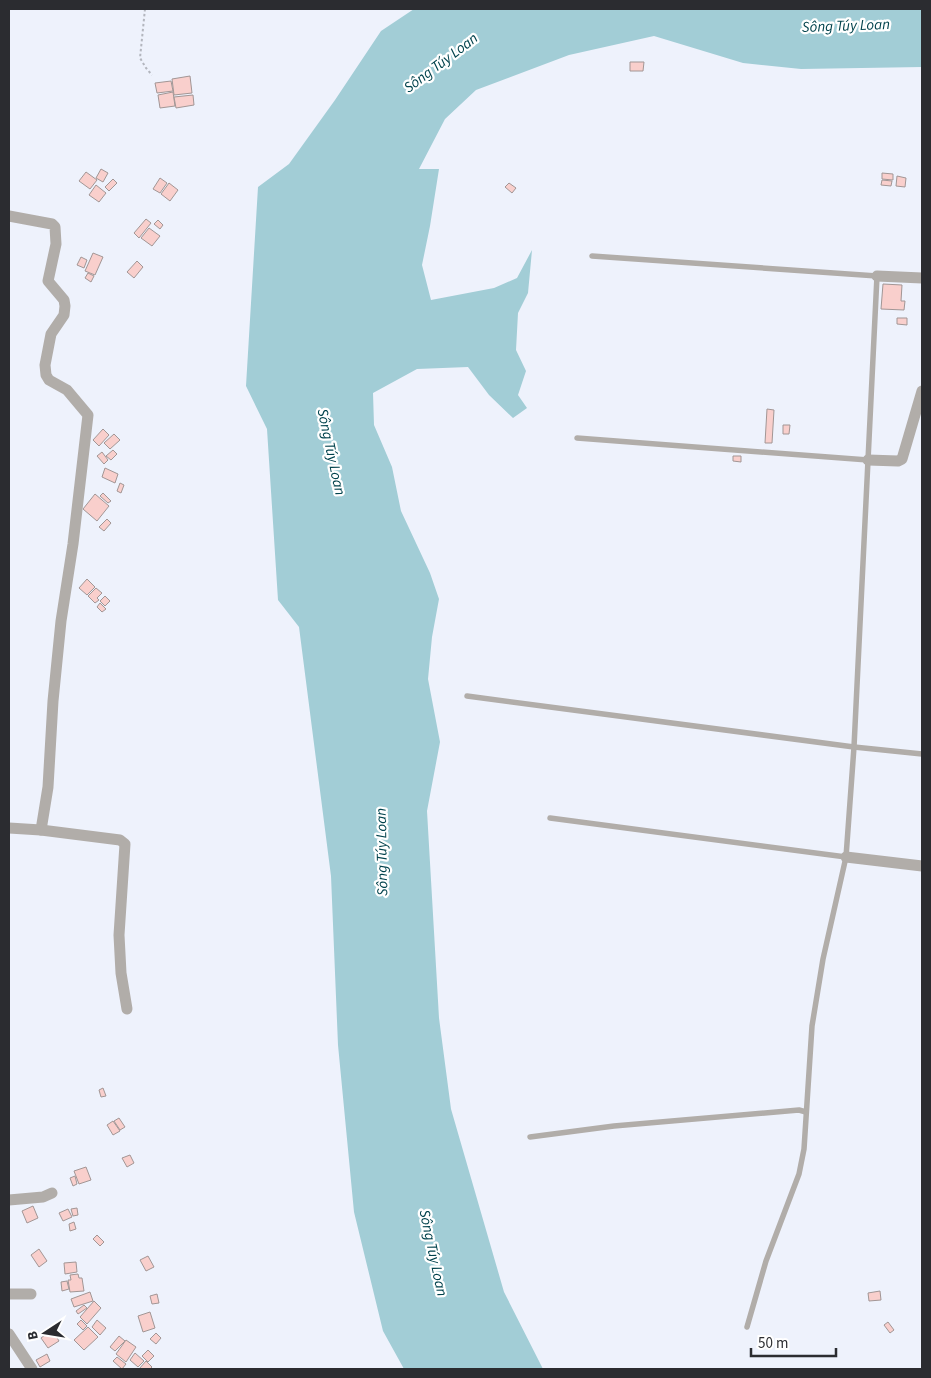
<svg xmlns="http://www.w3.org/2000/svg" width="931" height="1378" font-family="'Source Sans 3',sans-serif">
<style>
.water{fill:#a2cdd6}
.building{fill:#f9cfcc;stroke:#a29695}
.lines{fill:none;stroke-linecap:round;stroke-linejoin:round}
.path{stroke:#b3b6be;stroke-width:2;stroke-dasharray:2.5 2.5;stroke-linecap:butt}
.lane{stroke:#b1ada9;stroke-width:5.5}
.street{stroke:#b1ada9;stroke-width:11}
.labels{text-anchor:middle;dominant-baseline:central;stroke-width:4.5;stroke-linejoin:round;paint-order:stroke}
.water-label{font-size:15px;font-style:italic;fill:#00424c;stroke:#fff}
</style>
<rect width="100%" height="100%" fill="#eef2fc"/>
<path class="water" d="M414 9H922V67L801 69 743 63 654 36 569 55 476 90 445 119 419 169H439L430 226 422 265 431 300 494 288 517 278 532 250 528 293 518 313 516 350 526 371 518 395 527 408 513 418 489 395 468 367 417 369 373 393 374 425 392 467 401 511 430 573 439 599 432 637 428 679 440 742 427 811 439 1018 451 1109 504 1292 543 1369H404L383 1331 354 1212 338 1045 331 876 299 627 278 600 267 429 246 386 258 187 289 164 335 100 381 31Z"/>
<g class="building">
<path d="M630 62H644L643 71H630Z"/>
<path d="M190 76 192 93 174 95 172 79Z"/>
<path d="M171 81 173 91 157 93 155 83Z"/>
<path d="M173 92 175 106 160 108 158 95Z"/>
<path d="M193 95 194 105 176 108 174 97Z"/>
<path d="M101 169 108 173 103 182 96 178Z"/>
<path d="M86 172 97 180 90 189 79 181Z"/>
<path d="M882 173 893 174V180L882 179Z"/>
<path d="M897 176 906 178 905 187 896 186Z"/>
<path d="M160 178 167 183 160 193 153 189Z"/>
<path d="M113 179 117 183 109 191 105 187Z"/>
<path d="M882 180 892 181 891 186 881 185Z"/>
<path d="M169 183 178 190 170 201 161 194Z"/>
<path d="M509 183 516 188 512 193 505 187Z"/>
<path d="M96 185 106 193 99 202 89 195Z"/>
<path d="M146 219 151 223 139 238 134 233Z"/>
<path d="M158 220 163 225 160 229 154 224Z"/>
<path d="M149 228 160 236 152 246 141 238Z"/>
<path d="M93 253 103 257 95 275 85 271Z"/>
<path d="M81 257 87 260 84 268 77 265Z"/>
<path d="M137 261 143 267 134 278 127 272Z"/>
<path d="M88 273 94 276 91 282 85 278Z"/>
<path d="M883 284 902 285 901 301H905L904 310 881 309Z"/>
<path d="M897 318H907V325L897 324Z"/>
<path d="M767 409 774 410 772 443H765Z"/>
<path d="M783 425H790L789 434H783Z"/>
<path d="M103 429 109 435 99 446 93 440Z"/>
<path d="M114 434 120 440 110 449 104 443Z"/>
<path d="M113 450 117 454 111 460 106 456Z"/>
<path d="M102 452 108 460 104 464 97 456Z"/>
<path d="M733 456H741V462L733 461Z"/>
<path d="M105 468 118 474 115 483 102 477Z"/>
<path d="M120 483 124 485 121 493 117 491Z"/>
<path d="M103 493 111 501 108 503 100 496Z"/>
<path d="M95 494 109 506 97 521 83 509Z"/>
<path d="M107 519 111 523 104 531 99 527Z"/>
<path d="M87 579 95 587 87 595 79 588Z"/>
<path d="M96 588 102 593 97 598 99 600 95 603 88 596Z"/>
<path d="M105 596 110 601 105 606 100 601Z"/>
<path d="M100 603 106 609 102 612 97 607Z"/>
<path d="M103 1088 106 1096 101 1097 99 1090Z"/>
<path d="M119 1118 125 1127 120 1130 114 1121Z"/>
<path d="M113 1121 120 1131 113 1135 107 1125Z"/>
<path d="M130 1155 134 1163 127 1167 122 1158Z"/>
<path d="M86 1167 91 1180 79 1184 74 1171Z"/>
<path d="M75 1176 77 1184 73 1186 70 1178Z"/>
<path d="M33 1206 38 1218 27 1223 22 1211Z"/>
<path d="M77 1208 78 1215 73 1216 71 1209Z"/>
<path d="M68 1209 72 1217 63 1221 59 1213Z"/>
<path d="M74 1222 76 1229 70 1231 69 1224Z"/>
<path d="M97 1235 104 1242 100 1246 93 1239Z"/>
<path d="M39 1249 47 1261 39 1267 31 1255Z"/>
<path d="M148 1256 154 1267 146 1271 140 1260Z"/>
<path d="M76 1262 77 1272 65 1274 64 1263Z"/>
<path d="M78 1274 79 1278H82L84 1291 70 1292 68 1280H71L70 1275Z"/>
<path d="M67 1281 69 1289 62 1291 61 1282Z"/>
<path d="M880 1291 881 1300 869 1301 868 1293Z"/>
<path d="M90 1292 93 1301 74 1307 71 1299Z"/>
<path d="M157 1294 159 1303 152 1304 150 1296Z"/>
<path d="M94 1301 101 1308 87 1324 80 1317Z"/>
<path d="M84 1305 87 1308 78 1314 76 1311Z"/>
<path d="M150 1312 155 1328 143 1332 138 1316Z"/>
<path d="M81 1320 87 1326 83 1330 77 1324Z"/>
<path d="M97 1320 106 1328 100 1335 92 1327Z"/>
<path d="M888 1322 894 1330 890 1333 884 1325Z"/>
<path d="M88 1327 98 1337 84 1350 74 1340Z"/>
<path d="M52 1330 59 1341 48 1348 41 1338Z"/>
<path d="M156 1333 161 1338 156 1344 150 1339Z"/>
<path d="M119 1336 125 1341 115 1351 110 1347Z"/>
<path d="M126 1340 136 1347 126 1362 116 1354Z"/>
<path d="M148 1350 154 1356 148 1362 142 1356Z"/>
<path d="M135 1353 144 1361 138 1367 130 1360Z"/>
<path d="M47 1354 50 1361 40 1367 36 1360Z"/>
<path d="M117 1357 126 1364 122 1369 113 1361Z"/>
<path d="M146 1361 152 1367 150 1369H139Z"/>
</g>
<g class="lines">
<path class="path" d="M145 9 140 58 146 68 152 75"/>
<g class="lane">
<path d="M592 256 877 276 854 747 846 857 823 959 812 1026 804 1149 799 1174 766 1261 747 1327"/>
<path d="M577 438 868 460"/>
<path d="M467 696 854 747 922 754"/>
<path d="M550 818 846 857"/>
<path d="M530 1137 614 1126 799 1110 806 1112"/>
</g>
<g class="street">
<path d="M9 216 52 224 55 227 56 244 48 281 64 300 65 306 64 315 51 334 45 365 46 375 49 380 67 390 88 415 73 544 61 621 53 701 48 787 41 830"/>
<path d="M877 276 922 278"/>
<path d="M868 460 898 461 902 459 922 391"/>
<path d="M9 828 41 830 120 840 125 844 119 935 121 973 127 1009"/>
<path d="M846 857 922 866"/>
<path d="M9 1200 43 1197 52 1193"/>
<path d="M9 1294H31"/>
<path d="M9 1334 32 1369"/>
</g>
</g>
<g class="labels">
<g class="water-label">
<text transform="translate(846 26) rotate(-2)">Sông Túy Loan</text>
<text transform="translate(441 63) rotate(-37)">Sông Túy Loan</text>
<text transform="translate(331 452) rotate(78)">Sông Túy Loan</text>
<text transform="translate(382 852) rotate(-91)">Sông Túy Loan</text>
<text transform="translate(433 1253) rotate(78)">Sông Túy Loan</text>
</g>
</g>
<rect width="931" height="1378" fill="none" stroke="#2b2c30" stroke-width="20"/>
<g transform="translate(45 1333) rotate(258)" stroke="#ffffff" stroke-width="4" paint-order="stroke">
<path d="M0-4L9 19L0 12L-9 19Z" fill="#2b2c30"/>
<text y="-8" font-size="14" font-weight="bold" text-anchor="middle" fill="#2b2c30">B</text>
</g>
<path d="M751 1348v8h85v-8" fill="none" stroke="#2b2c30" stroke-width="2.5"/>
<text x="758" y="1348" font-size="15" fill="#2b2c30" stroke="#ffffff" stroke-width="4" paint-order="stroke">50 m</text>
</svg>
